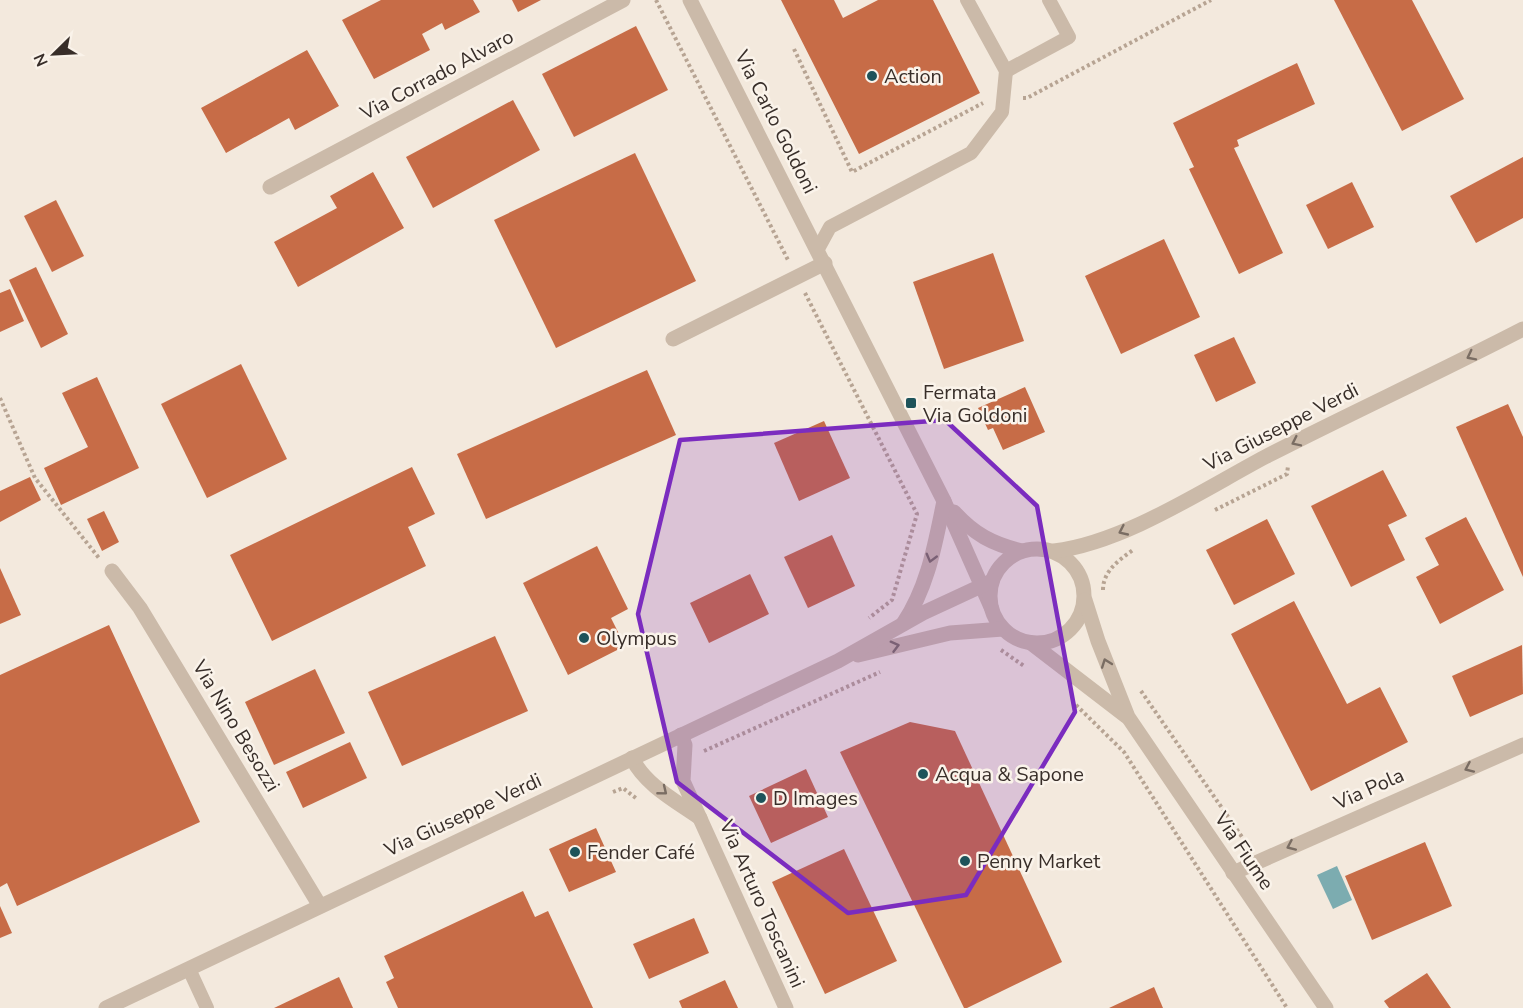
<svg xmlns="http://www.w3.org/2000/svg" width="1523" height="1008" font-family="'Nunito Sans',sans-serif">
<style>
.water{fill:#7cacb0}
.building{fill:#c76c47}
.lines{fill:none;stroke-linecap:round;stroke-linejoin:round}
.path{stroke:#b7a493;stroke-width:4;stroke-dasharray:3 3;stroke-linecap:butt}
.service{stroke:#cbbaa9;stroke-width:14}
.minor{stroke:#cbbaa9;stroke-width:15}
.tertiary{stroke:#cbbaa9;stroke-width:15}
.oneway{stroke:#7a6d63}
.marked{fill:#7b2cbf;fill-opacity:0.2;stroke:#7b2cbf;stroke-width:4.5;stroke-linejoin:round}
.poi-dot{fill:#1e535a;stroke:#faf3ea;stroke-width:2}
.labels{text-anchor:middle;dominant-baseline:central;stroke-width:5;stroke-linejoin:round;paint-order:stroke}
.street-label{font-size:20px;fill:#382e29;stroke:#faf3ea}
.poi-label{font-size:20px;fill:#382e29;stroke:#faf3ea;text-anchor:start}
</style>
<rect width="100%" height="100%" fill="#f3e9dd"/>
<path class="water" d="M1337 866 1352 900 1333 909 1317 875Z"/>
<g class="building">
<path d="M381 0H473L480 12 445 30 442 23 422 34 430 50 374 79 342 20Z"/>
<path d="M512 0H541L518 12Z"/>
<path d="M781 0H834L843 18 878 0H933L980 93 859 154Z"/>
<path d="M1334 0H1412L1464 99 1402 131Z"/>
<path d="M636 26 668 90 574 137 542 74Z"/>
<path d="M307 50 339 106 295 130 289 118 226 153 201 108Z"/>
<path d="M1297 63 1315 104 1237 140 1239 146 1234 148 1283 253 1239 274 1189 169 1194 167 1173 123Z"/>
<path d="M513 100 540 150 433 208 406 157Z"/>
<path d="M635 153 696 281 556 348 494 220Z"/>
<path d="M1523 157V218L1476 243 1450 196Z"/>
<path d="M373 172 404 228 298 287 274 242 337 208 330 196Z"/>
<path d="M1352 182 1374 227 1328 249 1306 205Z"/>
<path d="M56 200 84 256 52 272 24 216Z"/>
<path d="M1164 239 1200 317 1121 354 1085 276Z"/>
<path d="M993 253 1024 341 944 369 913 282Z"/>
<path d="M36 267 68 334 41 348 9 280Z"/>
<path d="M10 289 24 321 0 332V293Z"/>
<path d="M1234 337 1256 383 1216 402 1194 355Z"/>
<path d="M241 364 287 459 207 498 161 404Z"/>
<path d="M647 370 676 435 486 519 457 454Z"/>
<path d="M97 377 139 468 61 505 44 468 88 447 62 393Z"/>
<path d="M1025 387 1045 432 1003 450 993 428 988 430 978 408Z"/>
<path d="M1508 404 1523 437V577L1456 427Z"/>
<path d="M824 421 850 478 799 501 774 443Z"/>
<path d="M412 467 435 514 408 527 426 566 272 641 230 555Z"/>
<path d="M1383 470 1407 516 1388 525 1405 560 1351 587 1311 506Z"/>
<path d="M30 477 41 500 0 522V491Z"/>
<path d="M104 511 119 542 102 551 87 519Z"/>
<path d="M1466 517 1504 590 1440 624 1416 577 1439 565 1425 538Z"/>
<path d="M1267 519 1295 574 1234 605 1206 550Z"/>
<path d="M832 535 855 586 808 608 784 557Z"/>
<path d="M597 546 628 609 611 618 625 646 568 675 523 583Z"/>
<path d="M0 568 21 615 0 624Z"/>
<path d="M750 574 769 614 709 643 690 603Z"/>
<path d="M1294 601 1347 704 1380 687 1408 742 1311 791 1231 634Z"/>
<path d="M109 625 200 822 17 906 7 883 0 887V675Z"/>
<path d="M495 636 528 711 402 766 368 692Z"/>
<path d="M1522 645 1523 694 1470 717 1452 676Z"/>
<path d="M315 669 345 733 274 765 245 702Z"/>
<path d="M910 722 955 731 1062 962 967 1008H964L840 752Z"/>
<path d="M350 742 367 778 303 808 286 772Z"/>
<path d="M806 769 828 817 771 843 749 796Z"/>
<path d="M596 828 616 872 569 892 549 849Z"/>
<path d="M1425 842 1452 906 1372 940 1345 876Z"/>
<path d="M844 849 897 961 825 994 772 882Z"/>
<path d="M523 891 535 917 548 911 593 1008H398L386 982 394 978 384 956Z"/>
<path d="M0 906 12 933 0 938Z"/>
<path d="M694 918 709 953 649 979 633 944Z"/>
<path d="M1427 973 1451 1008H1389L1384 1001Z"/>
<path d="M339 977 353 1008H274Z"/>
<path d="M725 980 738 1008H682L679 1001Z"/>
<path d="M1154 987 1163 1008H1109Z"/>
</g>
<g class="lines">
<g class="path">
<path d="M656 0 788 260"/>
<path d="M794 49 852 172 983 103"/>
<path d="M1023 98H1027L1211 0"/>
<path d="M805 293 917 514 892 600 869 618"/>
<path d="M0 398 35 478 99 558"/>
<path d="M1215 510 1287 474 1288 466"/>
<path d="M1103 590C1103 571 1119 560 1133 550"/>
<path d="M1001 650 1024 666"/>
<path d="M1141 691 1249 847"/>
<path d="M1076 705 1124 752 1287 1008"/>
<path d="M704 751 880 672"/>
<path d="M613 792 623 788 637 799"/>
</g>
<g class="service">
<path d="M1006 71 1069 37 1049 0"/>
<path d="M818 249 830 227 971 153 1002 112 1006 71 967 0"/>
<path d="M189 969 207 1008"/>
</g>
<g class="minor">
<path d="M690 0 944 501 991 607"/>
<path d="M270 187 623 0"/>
<path d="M673 339 825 263"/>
<path d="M954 512C974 534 992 544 1022 551"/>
<path d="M112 571 140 608 320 906"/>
<path d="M903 624C928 587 935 544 944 501"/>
<path d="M681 735 685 745 683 781 786 1008"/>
<path d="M632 758C645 785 676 801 700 818"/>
<path d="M1233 873 1523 745"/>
</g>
<g class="tertiary">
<circle cx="1037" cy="596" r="47"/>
<path d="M1054 551C1123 543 1203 490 1265 457 1351 413 1438 373 1523 329"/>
<path d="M1085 600 1098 641 1128 717 1326 1008"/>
<path d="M1031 643 1126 716"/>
<path d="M858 655 950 633 1003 629"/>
<path d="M106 1008 838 661 923 613 992 581"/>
</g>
</g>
<defs><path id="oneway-chevron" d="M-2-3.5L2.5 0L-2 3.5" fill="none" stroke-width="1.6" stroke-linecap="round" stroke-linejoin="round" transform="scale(1.5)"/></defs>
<g class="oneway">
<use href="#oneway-chevron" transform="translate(1471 356) rotate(153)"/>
<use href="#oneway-chevron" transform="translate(1296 442) rotate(154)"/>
<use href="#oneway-chevron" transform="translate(1123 531) rotate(155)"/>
<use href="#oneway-chevron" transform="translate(931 558) rotate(105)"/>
<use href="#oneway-chevron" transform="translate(895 646) rotate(-15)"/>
<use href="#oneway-chevron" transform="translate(1106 663) rotate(-110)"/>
<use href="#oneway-chevron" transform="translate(1469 768) rotate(156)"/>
<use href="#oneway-chevron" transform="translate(663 791) rotate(39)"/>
<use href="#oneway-chevron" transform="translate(1291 846) rotate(156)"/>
</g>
<path class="marked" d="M945 420 1037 506 1075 712 966 895 848 913 677 782 638 614 680 440Z"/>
<g class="poi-dot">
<circle cx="872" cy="76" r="6"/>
<rect x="905" y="397" width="12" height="12" rx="3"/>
<circle cx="584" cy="638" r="6"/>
<circle cx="923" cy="774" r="6"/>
<circle cx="761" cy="798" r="6"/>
<circle cx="575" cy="852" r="6"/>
<circle cx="965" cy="861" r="6"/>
</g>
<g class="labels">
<g class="street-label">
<text transform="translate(437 75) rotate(-28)">Via Corrado Alvaro</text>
<text transform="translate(776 122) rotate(63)">Via Carlo Goldoni</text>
<text transform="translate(1281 427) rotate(-27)">Via Giuseppe Verdi</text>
<text transform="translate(236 726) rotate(59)">Via Nino Besozzi</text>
<text transform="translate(1369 789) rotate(-24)">Via Pola</text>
<text transform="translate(463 815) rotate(-25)">Via Giuseppe Verdi</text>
<text transform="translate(1244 851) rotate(56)">Via Fiume</text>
<text transform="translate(762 904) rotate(66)">Via Arturo Toscanini</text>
</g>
<g class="poi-label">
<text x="884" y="76">Action</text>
<text x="923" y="392">Fermata<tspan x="923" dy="23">Via Goldoni</tspan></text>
<text x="596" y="638">Olympus</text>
<text x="935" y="774">Acqua &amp; Sapone</text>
<text x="773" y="798">D Images</text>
<text x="587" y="852">Fender Café</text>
<text x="977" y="861">Penny Market</text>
</g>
</g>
<g transform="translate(54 54) rotate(246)" stroke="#faf3ea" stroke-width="4.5" paint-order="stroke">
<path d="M0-4.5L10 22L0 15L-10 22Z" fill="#382e29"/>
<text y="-9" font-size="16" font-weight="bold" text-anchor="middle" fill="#382e29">N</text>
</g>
</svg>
